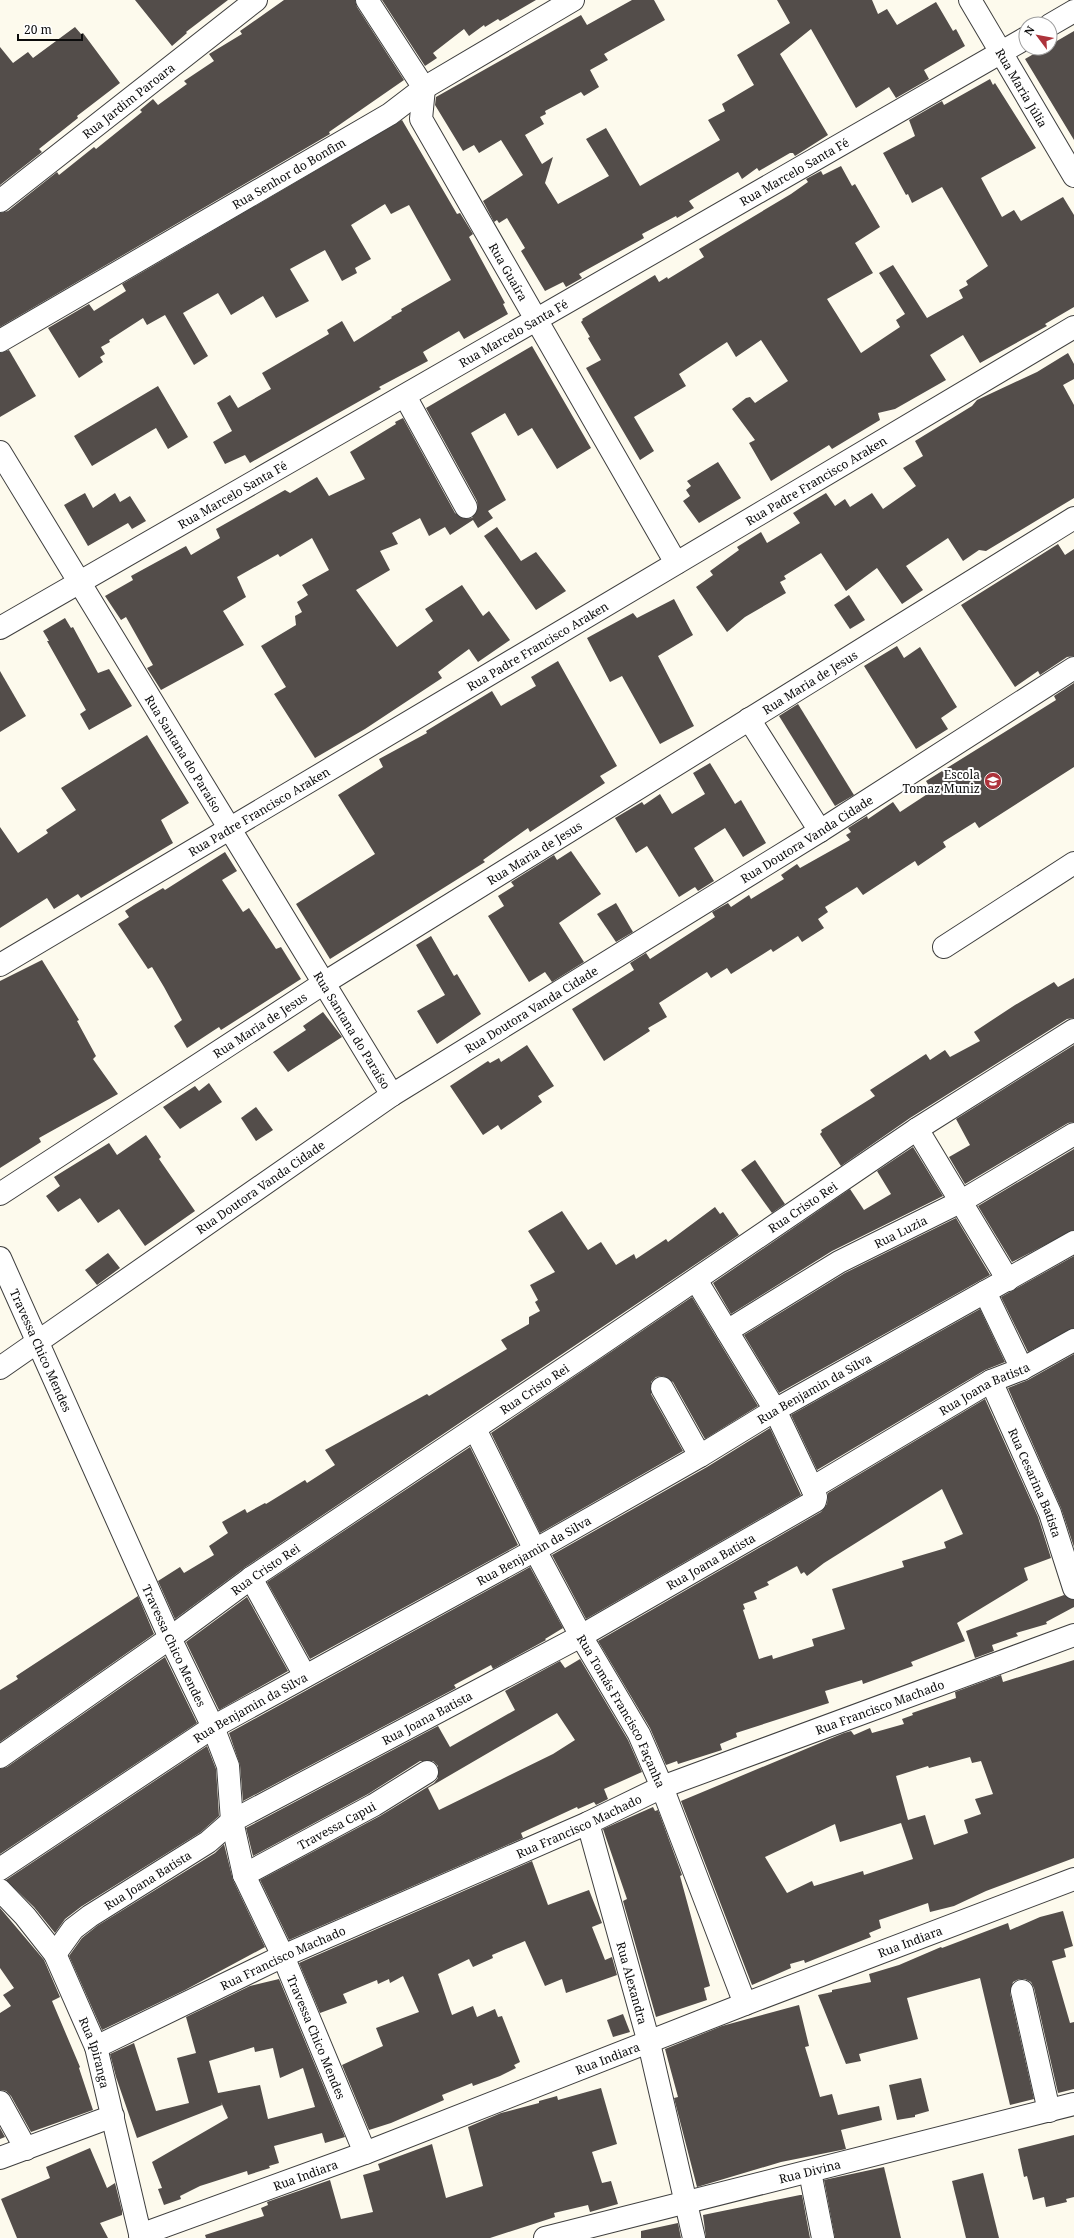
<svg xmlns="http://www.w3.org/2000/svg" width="1074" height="2238" font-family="'Noto Serif',serif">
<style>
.building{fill:#534d4a;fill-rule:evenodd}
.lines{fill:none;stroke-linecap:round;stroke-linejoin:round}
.minor-casing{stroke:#3f3f3f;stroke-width:24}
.minor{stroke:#fff;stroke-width:22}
.labels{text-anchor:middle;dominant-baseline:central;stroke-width:4;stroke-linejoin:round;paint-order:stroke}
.street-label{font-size:12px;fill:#0c0c0c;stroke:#fff}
.poi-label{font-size:12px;fill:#0c0c0c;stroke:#fff;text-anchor:end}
</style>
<rect width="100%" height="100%" fill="#fdfaed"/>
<g class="building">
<path d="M135 0H228L186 32 187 33 172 46Z"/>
<path d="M284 0H355L357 7 404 80 329 132 330 134 0 327V213L8 211 57 172 59 175 94 147 96 149 142 112 140 110 153 99 158 105 187 84 184 81 214 61 209 54 242 34 240 31Z"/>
<path d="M382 0H536L500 21 498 19 485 27 484 25 469 36 464 29 433 53 437 58 425 66Z"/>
<path d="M632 0H654L665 20 604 54 608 60 590 70 599 87 584 96 581 92 545 111 546 114 540 117 544 124 525 135 542 164 553 157 545 183 558 204 609 176 586 139 606 128 640 186 720 140 708 120 725 111 722 104 754 85 737 55 790 23 777 0H872L878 14 887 9 897 25 936 2 953 31 956 29 965 46 924 70 929 79 896 98 889 87 856 108 811 29 780 54 828 135 795 156 793 153H790L759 171 757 168 742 179 738 172 689 201 694 208 677 218 676 216 642 234 644 238 579 274 582 278 566 287 563 282 545 291 521 251 525 248 507 218 499 223 497 220 494 222 483 201 523 175 501 140 479 153 474 145 463 151 435 105 436 97 581 15 587 25Z"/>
<path d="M75 27 81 34 83 33 120 83 77 116 78 118 39 149 42 152 0 185V47L13 63 28 52 33 58Z"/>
<path d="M1074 31V140L1025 59 1044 48H1050V45Z"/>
<path d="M990 79 993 85 995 83 1036 148 981 178 1002 217 1014 210 1021 221 1063 197 1074 215V307L1045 324 1047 326 980 363 963 335 930 355 946 380 895 409 878 413 880 420 832 449 829 445 771 481 749 443 755 440 732 409 746 398 750 397 755 403 788 381 761 340 736 357 727 342 679 374 686 386 634 417 654 451 640 460 586 368 601 360 588 338 590 337 581 322 583 320 582 319 655 275 659 282 667 277 668 279 704 257 699 249 791 194 808 182 806 179 821 171 823 175 841 166 852 186 855 184 880 227 855 243 873 273 827 299 861 353 900 327 896 320 905 314 879 273 893 265 927 318 963 298 959 290 968 285 966 281 988 266 942 187 912 203 908 194 906 195 883 153 915 136 909 120 942 101 944 105Z"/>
<path d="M402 120 457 214 460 213 473 234 469 237 505 303 503 304 508 314 464 339 459 331 423 352 428 361 379 387 381 389 250 463 245 455 225 464 213 442 232 431 217 403 230 395 238 408 271 389 262 373 329 334 327 330 342 321 354 342 392 318 391 317 402 311 401 309 451 280 409 205 391 214 385 204 351 225 371 259 355 268 357 273 342 281 325 250 290 269 309 301 276 318 263 296 231 315 218 293 183 313 208 356 194 365 165 315 147 325 143 318 109 340 110 342 101 347 105 354 100 357 103 362 79 378 48 328 89 304 94 311 126 291 122 284Z"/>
<path d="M532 346 591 448 557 469 532 428 518 436 505 413 471 433 506 500 488 511 493 518 478 528 473 520 450 535 445 527 429 536 420 518 392 533 398 544 380 551 390 570 356 590 397 647 433 621 425 609 462 585 483 616 489 611 510 640 478 662 469 649 438 672 442 678 365 729 315 758 274 694 286 687 261 646 296 625 295 616 302 612 297 602 308 595 302 585 329 570 312 538 280 557 278 554 237 577 246 597 223 611 244 645 161 690 147 668 153 665 126 617 121 620 105 596 133 580 131 576 186 546 191 555 220 538 216 529 285 490 290 493 317 477 329 496 365 479 350 452 396 424 395 422 403 418 455 513 465 519 472 518 478 508 477 501 426 408Z"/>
<path d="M9 350 36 396 0 417V353Z"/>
<path d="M1068 353 1074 364V379L1063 385 1074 405V498L986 551 979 550 963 561 948 538 906 566 923 590 902 604 877 568 846 591 821 553 784 576 786 579 780 582 786 593 745 617 727 632 696 587 713 575 710 571 739 550 737 547 761 532 767 543 800 523 793 513 826 493 835 506 845 499 850 507 872 493 883 509 916 486 903 468 923 456 915 441 972 406 977 400 1037 372Z"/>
<path d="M158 386 188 437 168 449 156 428 92 466 74 436Z"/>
<path d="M718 462 741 498 699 523 683 501 690 496 686 490 691 486 687 481Z"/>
<path d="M85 493 93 508 115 493 120 502 130 496 146 521 132 529 128 523 88 546 64 505Z"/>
<path d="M497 527 521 561 536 552 566 591 536 610 484 536Z"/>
<path d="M1058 544 1065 555 1074 549V656L1067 657 1040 675 1038 671 1015 687 961 605Z"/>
<path d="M849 595 865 620 850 629 834 605Z"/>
<path d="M674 599 693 635 658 656 694 726 660 744 622 676 610 682 587 638 633 613 637 618Z"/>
<path d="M65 618 71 628 73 627 98 673 109 669 132 706 89 730 80 714 86 710 47 641H49L43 631Z"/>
<path d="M897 646 904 658 920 647 957 707 941 718 948 729 916 749 864 666Z"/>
<path d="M558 661 617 766 600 776 605 783 530 832 528 828 483 860 485 862 330 959 296 904 375 854 338 795 383 767 379 759 427 733 426 731 492 691 501 706 536 686 531 677Z"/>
<path d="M0 671 26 716 0 732Z"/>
<path d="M1074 683V767L979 828 975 822 943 842 946 847 918 866 915 861 863 895 857 887 825 907 828 912 818 919 824 928 802 942 798 936 773 952 771 949 731 974 727 968 711 978 707 972 659 1003 667 1017 648 1028 650 1031 604 1061 572 1009 634 970 630 963 646 953 650 959 715 917 712 912 728 903 731 907 749 895 751 899 784 879 781 875 797 864 800 868 850 840 846 835 851 832 848 828 867 816 868 819 893 802 900 812 932 791 926 781 1056 700 1054 696Z"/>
<path d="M798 704 854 795 835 806 779 716Z"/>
<path d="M147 735 189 803 161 820 173 843 81 898 78 894 54 909 47 898 0 928V827L18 853 48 833 46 830 76 810 61 788Z"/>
<path d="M710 763 735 804 741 800 766 843 743 857 725 828 694 848 714 881 698 891 695 887 679 897 647 846 636 853 615 818 642 802 644 805 660 794 672 814 705 794 693 773Z"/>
<path d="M571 851 601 894 559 923 584 962 552 982 545 972 529 982 488 916 504 906 498 896 514 886 511 882 554 855 557 860Z"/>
<path d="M225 852 237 871 222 880 243 912 249 908 276 949 281 947 301 979 221 1030 219 1027 187 1048 174 1026 182 1020 164 987 152 967 148 969 118 924 129 917 125 911 134 905 163 888 165 890Z"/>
<path d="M616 903 633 932 616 942 597 914Z"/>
<path d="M431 936 454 976 457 974 481 1014 437 1044 417 1011 445 995 416 945Z"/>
<path d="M42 960 79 1020 77 1021 96 1056 93 1059 118 1094 39 1138 41 1142 0 1168V981Z"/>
<path d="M1074 978V1018L1067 1019 910 1118 841 1166 820 1134 822 1132 821 1130 875 1096 870 1090 926 1054 930 1060 945 1050 950 1057 980 1041 974 1032 1015 1005 1054 982 1058 987Z"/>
<path d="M323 1012 342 1037 288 1072 273 1052 306 1030 303 1026Z"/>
<path d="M527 1045 554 1086 538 1096 542 1102 501 1130 498 1125 483 1135 450 1086 488 1061 490 1063 499 1058 501 1062Z"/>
<path d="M1074 1045V1122L1068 1123 965 1184 949 1157 970 1145 956 1119Z"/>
<path d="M209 1083 222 1102 180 1129 163 1107 195 1086 199 1091Z"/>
<path d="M256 1107 273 1130 256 1141 241 1118Z"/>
<path d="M146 1135 161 1157 159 1159 195 1211 145 1246 119 1209 98 1223 80 1198 58 1212 46 1196 60 1186 54 1177 109 1143 117 1155Z"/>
<path d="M913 1147 943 1196 832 1251 731 1314 713 1283 850 1189 864 1210 891 1194 877 1171Z"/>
<path d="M1074 1149V1230L1012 1262 978 1206Z"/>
<path d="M755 1160 785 1204 772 1213 741 1170Z"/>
<path d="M715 1207 720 1214 723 1212 739 1235 244 1568 175 1619 158 1581 180 1567 184 1573 214 1555 209 1546 228 1533 222 1522 245 1509 247 1513 265 1503 266 1504 305 1480 307 1483 335 1465 325 1450 427 1394 429 1396 507 1349 501 1340 529 1324V1317L540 1311 535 1302 538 1300 530 1285 555 1272 528 1231 562 1211 588 1250 601 1242 616 1265 634 1254 636 1259 666 1239 668 1242Z"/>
<path d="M956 1218 990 1275 779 1393 744 1335 845 1273Z"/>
<path d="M108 1253 120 1268 97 1285 85 1270Z"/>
<path d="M1074 1256V1328L1028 1352 1001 1297Z"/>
<path d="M692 1297 758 1406 705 1439 673 1382 663 1376 656 1377 651 1382V1394L683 1451 540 1533 491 1433Z"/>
<path d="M980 1309 1005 1362 985 1370 817 1470 791 1415Z"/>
<path d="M1074 1354V1547L1061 1508 1008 1388 1028 1380Z"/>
<path d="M985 1399 1038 1517 1051 1558 1024 1568 1028 1580 957 1623 965 1641 911 1662 913 1666 863 1684 862 1680 825 1691 829 1703 736 1733 737 1737 720 1744 722 1750 678 1764 677 1761 666 1765 650 1728 598 1641 821 1512 827 1504 828 1493ZM942 1489 963 1534 944 1542 946 1548 902 1561 904 1567 832 1589 845 1629 812 1639 814 1646 773 1659 772 1655 759 1659 743 1610 745 1609 743 1604 757 1599 754 1592 769 1585 767 1582 797 1566 801 1574 804 1572 807 1576 824 1563Z"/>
<path d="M770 1428 801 1495 586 1619 552 1555 707 1467Z"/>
<path d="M470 1447 518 1545 310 1659 267 1582Z"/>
<path d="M530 1567 563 1628 545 1639 546 1640 493 1669 491 1665 454 1685 456 1688 243 1801 240 1765 229 1733Z"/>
<path d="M1064 1595 1074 1600V1607L1046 1622 1047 1624 1016 1633 1018 1636 992 1645 994 1651 975 1658 966 1631Z"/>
<path d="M138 1596 154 1634 0 1742V1690L18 1679 16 1676Z"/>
<path d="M247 1597 288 1671 219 1710 186 1642Z"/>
<path d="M165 1657 197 1723 0 1854V1769L7 1767Z"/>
<path d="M580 1659 628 1740 642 1772 604 1789 608 1799 596 1805 594 1802 578 1809 577 1807 521 1833 523 1838 289 1940 260 1880 380 1816 434 1783 438 1778V1766L433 1761H420L368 1794 253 1856 246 1828 438 1726 450 1747 515 1710 505 1691 560 1661 565 1668ZM557 1713 575 1740 553 1754 439 1810 428 1788Z"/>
<path d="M1074 1660V1858L986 1891 954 1906 930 1912 928 1903 879 1920 881 1928 869 1933 871 1937 805 1963 804 1960 790 1964 791 1968 752 1985 681 1801 844 1733 851 1731 854 1735 870 1728 872 1733 904 1724 902 1719 913 1715 912 1713 956 1698 955 1692 1001 1675 1003 1682ZM970 1757 972 1763 981 1761 993 1794 975 1799 981 1814 964 1820 968 1833 934 1845 925 1815 908 1820 896 1776 928 1766 929 1768ZM901 1823 913 1859 864 1875 863 1871 814 1886 812 1881 787 1893 765 1857 835 1824 840 1842Z"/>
<path d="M207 1746 216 1769 219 1816 201 1832 82 1906 65 1919 55 1933 34 1907 6 1880Z"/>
<path d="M653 1807 655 1811 658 1810 682 1875 680 1876 710 1986 704 1988 707 2000 656 2017 623 1901 627 1899 603 1829Z"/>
<path d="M224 1844 233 1880 265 1947 185 1990 102 2030 69 1956 82 1938 97 1926 215 1853Z"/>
<path d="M532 1861 548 1905 589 1890 602 1923 592 1927 605 1960 612 1957 617 1975 566 1993 562 1979 545 1986 525 1941 492 1955 493 1958 473 1967 469 1959 438 1974 452 2015 473 2006 477 2017 495 2009 498 2017 502 2016 520 2062 514 2065 516 2068 500 2076 473 2086 472 2083 442 2095 444 2100 391 2123 369 2130 342 2065 383 2046 376 2028 419 2012 403 1976 390 1983 389 1979 378 1984 377 1980 343 1994 347 2003 320 2013 299 1963Z"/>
<path d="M0 1908 44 1960 60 1997 52 2001 80 2067 79 2068 93 2110 31 2132 11 2096 6 2091 0 2090V2013L11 2006 3 1995 14 1988 0 1968Z"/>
<path d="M1063 1911 1073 1946 1064 1949 1066 1957 1052 1961 1070 2023 1074 2022V2089L1058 2093 1034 1988 1031 1982 1025 1979H1019L1013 1982 1010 1993 1034 2099 1010 2105 980 1978 907 1998 918 2039 859 2054 861 2061 846 2064 818 1995 832 1992V1990L871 1982 869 1974 899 1965 941 1947 942 1948 1008 1923 1010 1930 1040 1917Z"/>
<path d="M279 1979 345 2137 325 2143 322 2133 274 2146 279 2163 269 2166 270 2168 248 2175 247 2171 200 2186 180 2196 181 2199 164 2205 158 2189 162 2188 152 2162 228 2118 221 2102 222 2105 137 2138 116 2077 110 2054 134 2043 156 2111 189 2103 177 2058 196 2053 186 2017 250 1986ZM254 2047 255 2052 273 2048 280 2078 303 2068 315 2107 268 2119 260 2085 218 2093 209 2061Z"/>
<path d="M799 2005 809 2046 805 2047 820 2097 832 2094 838 2115 879 2106 882 2120 841 2130 846 2149 781 2162 697 2187 674 2098 678 2097 665 2049 722 2026Z"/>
<path d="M623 2014 630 2032 613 2037 607 2020Z"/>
<path d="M921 2078 929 2111 915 2115V2117L897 2120 889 2085Z"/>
<path d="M601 2088 617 2144 592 2152 602 2183 611 2181 618 2204 590 2212 588 2205 554 2213 555 2217 490 2238H206L205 2235 264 2216 261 2208 268 2205 267 2202 330 2180 341 2219 373 2212 363 2175 380 2170 378 2164 432 2144 446 2198 483 2186 468 2127 501 2113 539 2103V2101L557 2096 558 2100Z"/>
<path d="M0 2128 5 2137 0 2139Z"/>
<path d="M1074 2135V2197L1066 2199 1067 2202 1046 2207 1044 2197 1033 2200 1027 2176 1024 2177 1018 2149Z"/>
<path d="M90 2148 107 2188 115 2183 122 2211V2215L100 2223 108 2238H17L1 2199 50 2178 46 2167Z"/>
<path d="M884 2167 901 2238H835L824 2180Z"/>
<path d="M983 2173 999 2238H966L952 2181Z"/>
<path d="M800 2195H802L810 2238H706L703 2215Z"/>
<path d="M678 2223 681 2238H641V2231Z"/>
</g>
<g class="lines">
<defs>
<g id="minor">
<path id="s1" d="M367 0 424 88 421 119 676 563"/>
<path id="s2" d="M970 0 1074 176"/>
<path d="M1050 25 1074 11"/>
<path id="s3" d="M0 201 256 0"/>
<path id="s4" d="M0 341 390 114 424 88 573 0"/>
<path d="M405 396 466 507"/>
<path id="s5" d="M0 452 392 1095"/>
<path id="s6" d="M0 628 1026 38"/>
<path d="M749 719 820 831"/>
<path d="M944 947 1074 863"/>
<path id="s7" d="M0 965 1074 327"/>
<path d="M917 1129 1008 1280"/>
<path id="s8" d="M0 1194 324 983 1074 518"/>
<path id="s9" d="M0 1258 170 1638 213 1727 228 1766 232 1821 244 1875 283 1956 365 2153"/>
<path d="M985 1292 1022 1369"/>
<path id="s10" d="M727 1331 839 1262 960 1202 1074 1134"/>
<path id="s11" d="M0 1368 392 1095 820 831 1074 668"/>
<path id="s12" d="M991 1381 1050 1513 1074 1588"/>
<path d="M662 1388 700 1456"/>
<path id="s13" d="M475 1429 535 1550 581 1636 639 1734 662 1787 745 2004"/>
<path id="s14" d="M812 1488 991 1381 1022 1369 1074 1340"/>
<path d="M251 1578 305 1676"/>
<path id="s15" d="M0 1757 170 1638 251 1578 589 1352 917 1129 1074 1030"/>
<path id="s16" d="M588 1823 649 2043 694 2238"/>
<path id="s17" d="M0 1869 213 1727 535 1550 700 1456 775 1410 1074 1242"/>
<path id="s18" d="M244 1875 374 1805 427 1772"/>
<path id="s19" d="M0 1890 25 1916 55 1954 96 2047 141 2238"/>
<path id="s20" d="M55 1954 73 1929 90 1916 208 1842 232 1821 581 1636 815 1501 816 1497 812 1488 775 1410 696 1280"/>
<path d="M1022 1991 1049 2111"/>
<path id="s21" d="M96 2047 283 1956 588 1823 662 1787 1074 1635"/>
<path d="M0 2102 26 2149"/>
<path d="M0 2158 113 2116"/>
<path d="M810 2172 823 2238"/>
<path id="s22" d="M140 2235 365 2153 745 2004 1074 1879"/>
<path id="s23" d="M545 2238 1074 2104"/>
</g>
</defs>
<use href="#minor" class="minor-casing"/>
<use href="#minor" class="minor"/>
</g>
<defs>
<symbol id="school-disc" viewBox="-11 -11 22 22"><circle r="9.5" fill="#ad333b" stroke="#fff"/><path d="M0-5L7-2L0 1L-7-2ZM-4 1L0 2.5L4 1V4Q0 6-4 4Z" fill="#fff"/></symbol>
</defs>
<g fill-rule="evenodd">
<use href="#school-disc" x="983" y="771" width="20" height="20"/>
</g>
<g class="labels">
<g class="street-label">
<text stroke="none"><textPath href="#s2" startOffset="102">Rua Maria Júlia</textPath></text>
<text stroke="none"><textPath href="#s3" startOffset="163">Rua Jardim Paroara</textPath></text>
<text stroke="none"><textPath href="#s6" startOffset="916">Rua Marcelo Santa Fé</textPath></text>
<text stroke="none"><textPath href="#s4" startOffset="334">Rua Senhor do Bonfim</textPath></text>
<text stroke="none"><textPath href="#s1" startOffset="312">Rua Guaíra</textPath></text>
<text stroke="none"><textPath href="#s6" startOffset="592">Rua Marcelo Santa Fé</textPath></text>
<text stroke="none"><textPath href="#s7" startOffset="949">Rua Padre Francisco Araken</textPath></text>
<text stroke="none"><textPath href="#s6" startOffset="268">Rua Marcelo Santa Fé</textPath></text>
<text stroke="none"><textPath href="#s7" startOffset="625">Rua Padre Francisco Araken</textPath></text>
<text stroke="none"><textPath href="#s8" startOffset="958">Rua Maria de Jesus</textPath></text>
<text stroke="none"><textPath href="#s5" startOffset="353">Rua Santana do Paraíso</textPath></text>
<text stroke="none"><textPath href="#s7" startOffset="301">Rua Padre Francisco Araken</textPath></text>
<text stroke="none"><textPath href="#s11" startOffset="965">Rua Doutora Vanda Cidade</textPath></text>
<text stroke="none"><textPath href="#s8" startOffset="634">Rua Maria de Jesus</textPath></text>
<text stroke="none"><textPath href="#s11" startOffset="641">Rua Doutora Vanda Cidade</textPath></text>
<text stroke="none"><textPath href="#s8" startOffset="310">Rua Maria de Jesus</textPath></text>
<text stroke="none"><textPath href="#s5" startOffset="677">Rua Santana do Paraíso</textPath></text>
<text stroke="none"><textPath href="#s11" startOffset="317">Rua Doutora Vanda Cidade</textPath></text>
<text stroke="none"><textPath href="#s15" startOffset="973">Rua Cristo Rei</textPath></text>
<text stroke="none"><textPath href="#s10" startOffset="200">Rua Luzia</textPath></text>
<text stroke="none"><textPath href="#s9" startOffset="101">Travessa Chico Mendes</textPath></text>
<text stroke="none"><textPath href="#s15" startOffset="649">Rua Cristo Rei</textPath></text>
<text stroke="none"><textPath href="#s17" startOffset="946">Rua Benjamin da Silva</textPath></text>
<text stroke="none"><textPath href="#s14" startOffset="199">Rua Joana Batista</textPath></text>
<text stroke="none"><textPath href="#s12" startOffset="111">Rua Cesarina Batista</textPath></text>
<text stroke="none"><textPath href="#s17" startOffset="622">Rua Benjamin da Silva</textPath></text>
<text stroke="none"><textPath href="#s20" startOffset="768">Rua Joana Batista</textPath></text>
<text stroke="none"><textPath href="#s15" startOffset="325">Rua Cristo Rei</textPath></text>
<text stroke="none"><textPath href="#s9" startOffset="425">Travessa Chico Mendes</textPath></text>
<text stroke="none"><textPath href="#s21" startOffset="855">Rua Francisco Machado</textPath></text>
<text stroke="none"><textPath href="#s17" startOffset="298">Rua Benjamin da Silva</textPath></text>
<text stroke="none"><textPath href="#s13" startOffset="318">Rua Tomás Francisco Façanha</textPath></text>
<text stroke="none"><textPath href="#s20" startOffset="444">Rua Joana Batista</textPath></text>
<text stroke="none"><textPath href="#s18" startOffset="105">Travessa Capui</textPath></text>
<text stroke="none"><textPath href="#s21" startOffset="531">Rua Francisco Machado</textPath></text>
<text stroke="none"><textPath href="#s20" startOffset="120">Rua Joana Batista</textPath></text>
<text stroke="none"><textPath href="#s22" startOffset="824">Rua Indiara</textPath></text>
<text stroke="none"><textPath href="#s21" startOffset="207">Rua Francisco Machado</textPath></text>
<text stroke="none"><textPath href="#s16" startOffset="166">Rua Alexandra</textPath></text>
<text stroke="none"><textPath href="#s9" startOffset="845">Travessa Chico Mendes</textPath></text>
<text stroke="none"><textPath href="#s19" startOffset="191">Rua Ipiranga</textPath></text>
<text stroke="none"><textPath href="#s22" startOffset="500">Rua Indiara</textPath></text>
<text stroke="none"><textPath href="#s23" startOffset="273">Rua Divina</textPath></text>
<text stroke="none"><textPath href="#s22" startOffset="176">Rua Indiara</textPath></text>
</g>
<g class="poi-label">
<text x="980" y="774">Escola<tspan x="980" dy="14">Tomaz Muniz</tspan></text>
</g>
</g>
<g transform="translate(1038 36) rotate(302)"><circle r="19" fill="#ffffff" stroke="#9e9e9e"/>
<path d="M0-3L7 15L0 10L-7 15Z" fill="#ad333b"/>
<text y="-6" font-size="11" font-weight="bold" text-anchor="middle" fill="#0c0c0c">N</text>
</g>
<path d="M18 34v6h64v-6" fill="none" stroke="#0c0c0c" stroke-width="2"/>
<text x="24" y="34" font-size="12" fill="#0c0c0c" stroke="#ffffff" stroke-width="3" paint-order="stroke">20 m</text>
</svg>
